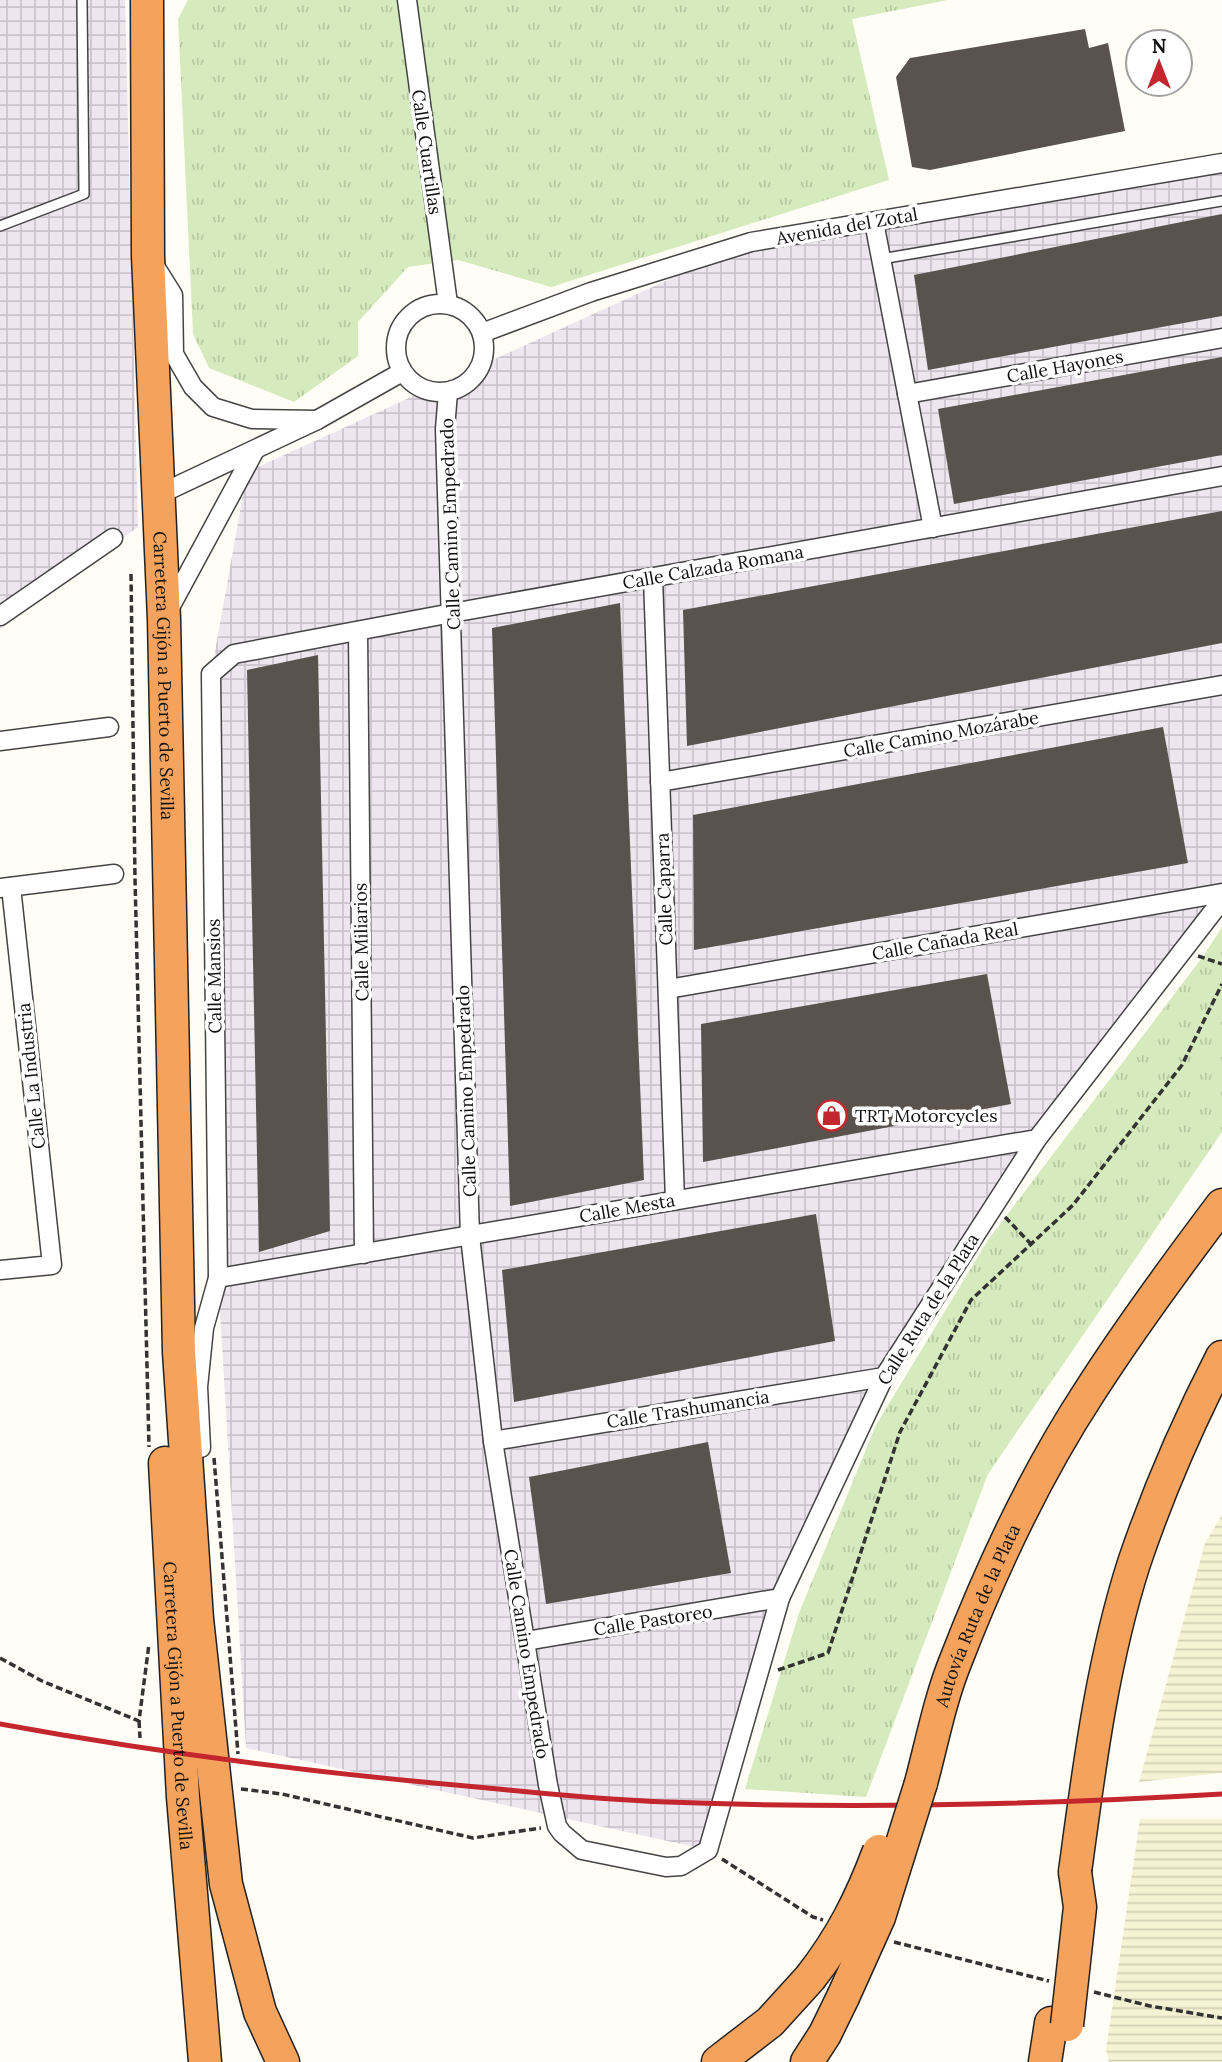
<svg xmlns="http://www.w3.org/2000/svg" width="1222" height="2062" font-family="Lora,serif">
<style>
.industrial{fill:url(#industrial-grid)}
.farmland{fill:url(#farmland-rules)}
.grass{fill:url(#grass-tufts)}
.building{fill:#5a524d}
.lines{fill:none;stroke-linecap:round;stroke-linejoin:round}
.lane-casing{stroke:#444;stroke-width:12}
.street-casing{stroke:#444;stroke-width:21}
.highway-casing{stroke:#222;stroke-width:35}
.path{stroke:#333;stroke-width:3.5;stroke-dasharray:7 3.5;stroke-linecap:butt}
.lane{stroke:#fff;stroke-width:9}
.street{stroke:#fff;stroke-width:18}
.highway{stroke:#f5a25d;stroke-width:32}
.rail{stroke:#c4262e;stroke-width:5}
.highway-bridge-casing{stroke:#222;stroke-width:35;stroke-linecap:butt}
.highway-bridge{stroke:#f5a25d;stroke-width:32}
.labels{text-anchor:middle;dominant-baseline:central;stroke-width:7;stroke-linejoin:round;paint-order:stroke}
.street-label{font-size:18px;fill:#111;stroke:#fff}
.poi-label{font-size:18px;fill:#111;stroke:#fff;text-anchor:start}
</style>
<defs>
<pattern id="industrial-grid" width="8" height="8" patternUnits="userSpaceOnUse" patternTransform="scale(1.75)"><rect width="8" height="8" fill="#eee6ef"/><path d="M0 4h8M4 0v8" fill="none" stroke="#cbc4cc"/></pattern>
<pattern id="farmland-rules" width="6" height="5" patternUnits="userSpaceOnUse" patternTransform="scale(1.75)"><rect width="6" height="5" fill="#f6f3d4"/><path d="M0 2.5h6" fill="none" stroke="#d2cfb5"/></pattern>
<pattern id="grass-tufts" width="24" height="20" patternUnits="userSpaceOnUse" patternTransform="scale(1.75)"><rect width="24" height="20" fill="#d5ebbd"/><path d="M3 7l-1-3M5 7V3M7 7l1-3M15 17l-1-3M17 17v-4M19 17l1-3" fill="none" stroke="#b6c8a1"/></pattern>
</defs>
<rect width="100%" height="100%" fill="#fffdf5"/>
<g class="industrial">
<path d="M0 0H125L138 527 0 629Z"/>
<path d="M1222 163V900L1037 1139 884 1377 780 1598 708 1850 246 1748 218 1278 211 674 247 472 751 242Z"/>
</g>
<g class="farmland">
<path d="M1222 1515V1773L1139 1782 1205 1543Z"/>
<path d="M1140 1819H1222V2062H1109L1106 2050Z"/>
</g>
<g class="grass">
<path d="M188 0H948L852 19 889 180 551 287 458 260 408 267 358 322V356L294 402 209 368 193 334 178 19Z"/>
<path d="M1222 927V1132L988 1474 866 1797 745 1789 799 1613 876 1425 988 1240 1204 955Z"/>
</g>
<g class="building">
<path d="M1085 29 1089 48 1108 43 1125 131 930 170 912 167 896 77 910 58Z"/>
<path d="M1222 214V316L928 370 914 275Z"/>
<path d="M1222 357V455L954 504 938 409Z"/>
<path d="M1222 511V643L687 746 683 610Z"/>
<path d="M620 603 644 1180 510 1206 492 628Z"/>
<path d="M318 655 330 1231 259 1252 247 670Z"/>
<path d="M1163 727 1188 863 694 950 693 815Z"/>
<path d="M987 974 1011 1104 703 1162 701 1024Z"/>
<path d="M816 1214 835 1341 514 1402 502 1270Z"/>
<path d="M708 1442 731 1573 546 1604 529 1477Z"/>
</g>
<g class="lines">
<defs>
<g id="lane">
<path d="M0 226 84 194 82 0"/>
<path d="M881 259 1222 201"/>
</g>
<g id="street">
<path d="M407 0 448 304"/>
<path d="M874 222 933 528"/>
<path d="M153 263 173 295 174 354 193 387 213 407 252 419 317 420"/>
<circle cx="440" cy="348" r="44"/>
<path d="M482 333 591 292 751 242 1222 163"/>
<path d="M448 392 445 429 470 1236 493 1441 548 1785 557 1826 562 1833 582 1850 666 1867 681 1866 708 1850 780 1598 884 1377 1037 1139 1222 900"/>
<path d="M907 394 1222 338"/>
<path d="M158 495 317 420 402 372"/>
<path d="M653 578 675 1200"/>
<path d="M167 613 255 450"/>
<path d="M0 616 113 538"/>
<path d="M358 631 364 1254"/>
<path d="M0 741 109 727"/>
<path d="M660 782 1222 685"/>
<path d="M0 888 114 874"/>
<path d="M668 989 1222 893"/>
<path d="M0 1270 52 1265 11 887"/>
<path d="M218 1278 1037 1139"/>
<path d="M493 1441 884 1377"/>
<path d="M201 1448 198 1387 204 1328 218 1278 211 674 234 654 452 613 1222 476"/>
<path d="M526 1641 780 1598"/>
</g>
<g id="highway">
<path id="s1" d="M147 0 148 256 164 619 179 1352 197 1619 226 1884 260 2012 283 2062"/>
<path id="s2" d="M165 1463 183 1797 205 2062"/>
<path id="s3" d="M921 1783C932 1742 940 1699 956 1660 992 1567 1035 1475 1090 1391 1131 1327 1176 1266 1222 1205"/>
<path d="M1075 1872C1089 1768 1102 1663 1134 1563 1158 1492 1188 1423 1222 1357"/>
<path d="M718 2062 770 2022 810 1978"/>
<path d="M807 2062 825 2034 843 1997"/>
<path d="M1045 2062 1051 2023"/>
</g>
</defs>
<use href="#lane" class="lane-casing"/>
<use href="#street" class="street-casing"/>
<use href="#highway" class="highway-casing"/>
<g class="path">
<path d="M131 574 135 879 149 1447"/>
<path d="M1198 956 1222 964"/>
<path d="M1005 1217 1031 1244"/>
<path d="M214 1458 238 1754"/>
<path d="M0 1658 42 1681 139 1721 149 1644"/>
<path d="M778 1670 828 1653 900 1432 971 1300 1073 1205 1182 1065 1222 984"/>
<path d="M139 1721 140 1738"/>
<path d="M241 1789 282 1794 473 1838 541 1828"/>
<path d="M722 1859 813 1917 823 1920"/>
<path d="M894 1942 1049 1981"/>
<path d="M1094 1992 1150 2006 1222 2018"/>
</g>
<use href="#lane" class="lane"/>
<use href="#street" class="street"/>
<use href="#highway" class="highway"/>
<path class="rail" d="M0 1724C158 1753 317 1773 477 1787 540 1793 603 1800 667 1802 852 1809 1037 1805 1222 1794"/>
<defs>
<g id="highway-bridge">
<path d="M810 1978C842 1937 861 1899 879 1851"/>
<path d="M843 1997 879 1917 921 1783"/>
<path d="M1067 2025 1080 1907 1075 1872"/>
</g>
</defs>
<use href="#highway-bridge" class="highway-bridge-casing"/>
<use href="#highway-bridge" class="highway-bridge"/>
</g>
<defs>
<symbol id="shop-ring" viewBox="-11 -11 22 22"><circle r="9.5" fill="#fff" stroke="#c4262e" stroke-width="1.5"/><path d="M-5-2.5h2.3a2.7 3.5 0 0 1 5.4 0H5L5.5 6h-11ZM-1.5-2.5h3a1.5 2.3 0 0 0-3 0Z" fill="#c4262e"/></symbol>
</defs>
<g fill-rule="evenodd">
<use href="#shop-ring" x="814" y="1098" width="35" height="35"/>
</g>
<g class="labels">
<g class="street-label">
<text transform="translate(427 152) rotate(82)">Calle Cuartillas</text>
<text transform="translate(847 226) rotate(-10)">Avenida del Zotal</text>
<text transform="translate(1065 366) rotate(-10)">Calle Hayones</text>
<text transform="translate(450 524) rotate(-92)">Calle Camino Empedrado</text>
<text transform="translate(713 567) rotate(-10)">Calle Calzada Romana</text>
<text stroke="none"><textPath href="#s1" startOffset="676">Carretera Gijón a Puerto de Sevilla</textPath></text>
<text transform="translate(941 734) rotate(-10)">Calle Camino Mozárabe</text>
<text transform="translate(664 889) rotate(-92)">Calle Caparra</text>
<text transform="translate(945 941) rotate(-10)">Calle Cañada Real</text>
<text transform="translate(361 942) rotate(-91)">Calle Miliarios</text>
<text transform="translate(214 976) rotate(-91)">Calle Mansios</text>
<text transform="translate(31 1076) rotate(-96)">Calle La Industria</text>
<text transform="translate(466 1091) rotate(-92)">Calle Camino Empedrado</text>
<text transform="translate(627 1208) rotate(-10)">Calle Mesta</text>
<text transform="translate(928 1309) rotate(-58)">Calle Ruta de la Plata</text>
<text transform="translate(688 1409) rotate(-9)">Calle Trashumancia</text>
<text stroke="none"><textPath href="#s3" startOffset="177">Autovía Ruta de la Plata</textPath></text>
<text transform="translate(653 1620) rotate(-9)">Calle Pastoreo</text>
<text transform="translate(527 1654) rotate(81)">Calle Camino Empedrado</text>
<text stroke="none"><textPath href="#s2" startOffset="243">Carretera Gijón a Puerto de Sevilla</textPath></text>
</g>
<g class="poi-label">
<text x="855" y="1115">TRT Motorcycles</text>
</g>
</g>
<g transform="translate(1159 63)"><circle r="33" fill="#ffffff" stroke="#a0a0a0" stroke-width="2"/>
<path d="M0-5L12 26L0 18L-12 26Z" fill="#c4262e"/>
<text y="-10" font-size="19" font-weight="bold" text-anchor="middle" fill="#111111">N</text>
</g>
</svg>
